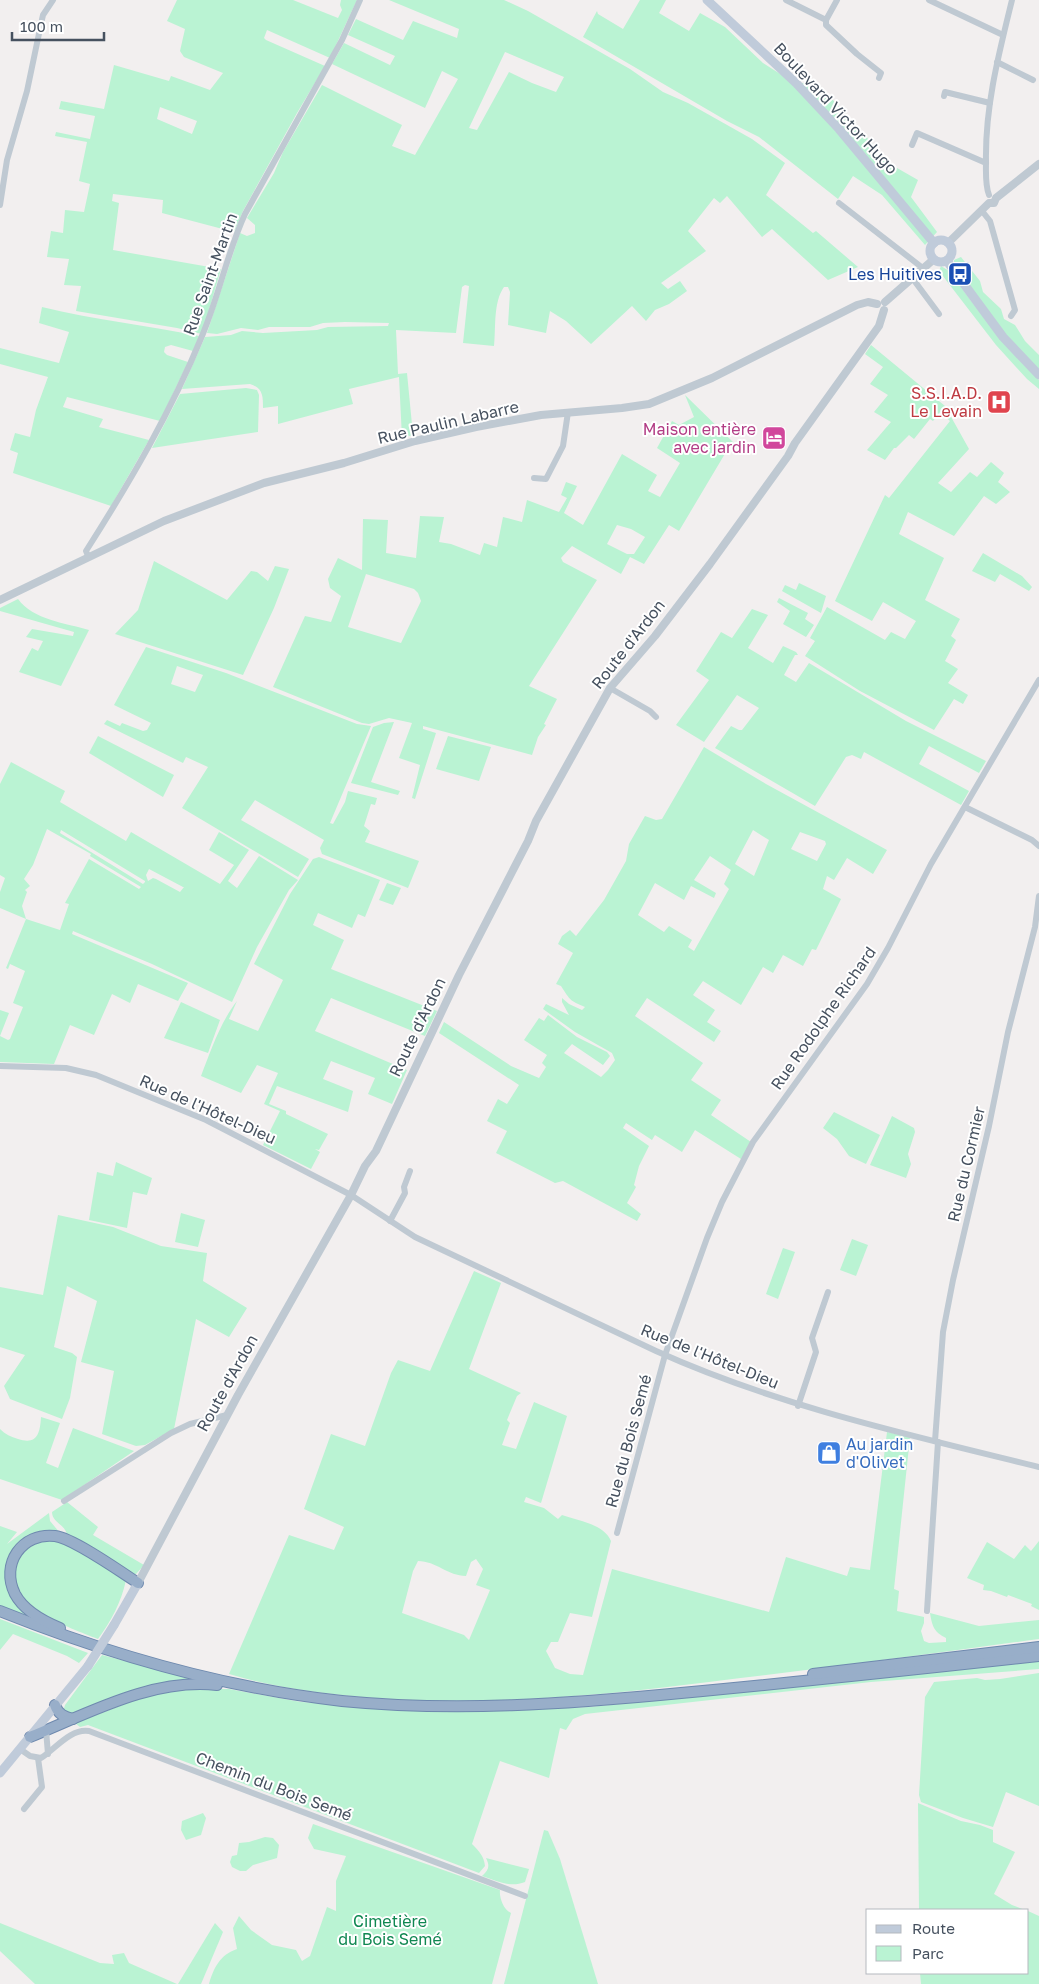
<svg xmlns="http://www.w3.org/2000/svg" width="1039" height="1984" font-family="'Golos Text',sans-serif">
<style>
.green{fill:#baf3d3;fill-rule:evenodd}
.lines{fill:none;stroke-linecap:round;stroke-linejoin:round}
.trunk-casing{stroke:#6e89ae;stroke-width:12}
.minor{stroke:#bfc9d2;stroke-width:6}
.tertiary{stroke:#bfc9d2;stroke-width:8}
.secondary{stroke:#c0cbda;stroke-width:9}
.trunk{stroke:#98aec9;stroke-width:10}
.secondary-bridge{stroke:#c0cbda;stroke-width:9}
.labels{text-anchor:middle;dominant-baseline:central;stroke-width:4;stroke-linejoin:round;paint-order:stroke}
.street-label{font-size:16px;fill:#46515f;stroke:#fff}
.transit-label{font-size:16px;fill:#164399;stroke:#fff;text-anchor:end}
.health-label{font-size:16px;fill:#be3a42;stroke:#fff;text-anchor:end}
.hotel-label{font-size:16px;fill:#b23c85;stroke:#fff;text-anchor:end}
.shop-label{font-size:16px;fill:#366cbe;stroke:#fff;text-anchor:start}
.park-label{font-size:16px;fill:#0f8751;stroke:#fff}
</style>
<rect width="100%" height="100%" fill="#f2efef"/>
<g class="green">
<path d="M177 0H293L338 18 342 10 340 5 341 0H357L330 58 267 30 264 38 266 40 325 66 297 113 243 211 234 232 162 213 163 200 113 194 112 201 119 203 113 250 221 269 202 334 177 328 76 311 81 286 64 285 69 259 47 257 51 231 63 233 65 210 84 212 90 184 79 181 87 142 55 136 56 132 90 139 95 116 59 109 61 101 104 109 114 65 169 81 171 76 210 90 223 73 184 57 180 51 185 29 167 21ZM160 107 197 121 192 134 157 119Z"/>
<path d="M389 0H504L528 11 630 69 663 92 688 103 752 139 785 163 766 195 813 233 816 231 858 267 828 280 772 229 762 237 727 196 720 203 714 198 688 231 706 251 661 283 668 289 680 281 687 291 669 304 655 310 646 321 632 306 591 344 566 321 550 311 546 333 508 325 510 292 508 287H504C493 302 496 329 494 346L463 343 469 286 465 285 462 287 456 333 396 330 398 374 407 373 413 435 402 438 399 377 349 389 353 404 278 424V406L263 408C263 396 263 388 250 384L182 389 205 337 231 335 242 331 263 333 317 330 328 327 388 326 389 323 345 322 323 323 310 327H269L258 330 241 328 217 334 207 333 240 233 247 236 255 233V225L247 218 274 173 283 152 322 85 402 125 392 146 415 155 458 79 442 71 425 108 332 64 344 43 390 65 395 56 348 35 356 19 403 40 413 21 457 38 459 29ZM505 52 564 77 556 92 532 83 509 72 477 130 469 128Z"/>
<path d="M640 0H666L659 13 689 31 700 13 725 27 763 63 796 84 813 82 824 90 878 150 876 156 918 180 911 197 937 232 925 245 882 195 853 176 838 199 759 137 727 121 583 37 597 11 598 14 623 29Z"/>
<path d="M961 257 980 281 983 292 1001 309 1004 319 1015 325 1025 341 1039 355V371L1013 345 954 265V260Z"/>
<path d="M941 266 949 271C977 309 1005 347 1039 380V389L1027 379 996 345 939 271Z"/>
<path d="M42 307C94 320 147 325 199 336L193 351 171 345 165 347 164 352 167 355 188 362 160 421 67 397 63 407 103 419 99 427 149 440 111 506 13 473 18 453 10 450 15 433 30 437 36 410 48 377 0 364V348L59 363 69 332 39 323Z"/>
<path d="M871 345 945 406 969 449 938 483 951 492 970 472 977 477 991 462 1004 473 998 482 1010 492 996 504 984 496 954 536 908 512 899 534 944 558 925 600 960 619 951 636 956 640 945 661 958 669 948 683 968 695 963 704 954 699 934 730 860 691 805 656 815 641 810 638 827 607 885 640 891 632 905 639 916 621 883 602 872 621 835 601 885 495 889 498 950 421 940 412 933 421 930 419 914 439 909 435 896 448H894L885 460 867 450 891 422 874 412 888 395 870 384 883 367 865 354Z"/>
<path d="M246 388 257 390 259 395 258 432 152 448 180 394Z"/>
<path d="M685 395 734 443 726 452 679 531 669 525 644 564 630 557 621 574 572 546 561 558 563 562 597 580 529 686 557 699 544 724 546 725 538 737 532 755 423 726V729L436 733 415 799 412 798 420 765 399 758 412 723 389 718 369 724 362 723 273 687 305 616 331 622 341 596 330 588 328 579 338 558 362 570 363 519 388 520 386 553 416 558 420 516 444 517 439 542 451 544 480 555 484 543 497 547 503 517 522 522 527 500 559 512 567 498 561 495 566 482 577 486 564 513 583 525 622 454 657 475 648 491 660 497 680 463 657 448 672 421 679 425 694 417ZM617 525 631 529 645 537 634 554H627L607 544ZM366 574 414 589 418 593 421 601 401 643 348 627Z"/>
<path d="M983 553 1022 576 1032 587 1029 591 1000 574 995 582 972 571Z"/>
<path d="M154 561 227 600 251 571 257 572 268 581 275 566 289 569 274 608 243 675 115 634 138 610Z"/>
<path d="M799 583 826 596 821 613 782 591 785 585 796 590Z"/>
<path d="M779 598 808 613 805 619 814 625 806 637 783 624 790 611 777 602Z"/>
<path d="M18 599C33 620 66 623 89 630L61 686 19 672 32 648 38 651 43 641 26 637 32 629 73 636 74 632 0 611V608Z"/>
<path d="M752 609 768 615 748 648 773 663 783 646 796 652 798 655H795L784 675 796 682 809 663 906 721 986 761 979 773 929 746 919 764 969 791 961 805 864 752 861 759 852 755 846 757 815 806 715 748 731 726 739 730H742L759 708 737 695 704 742 676 725 709 680 696 671 721 632 732 638Z"/>
<path d="M146 647 226 673 357 724 371 726 330 823 333 824 345 802 348 791 377 798 375 805 371 804 364 826 370 831 365 842 419 861 408 888 322 854 320 848 324 840 255 800 241 820 309 859 298 877 182 808 208 767 186 757 183 763 104 724 107 720 120 726 122 723 143 731 147 730 151 723 114 705ZM177 666 203 675 195 692 171 684Z"/>
<path d="M394 722 371 782 400 791 398 795 351 783 373 727 384 723Z"/>
<path d="M98 736 174 775 163 797 89 753Z"/>
<path d="M448 736 491 747 479 781 436 769Z"/>
<path d="M704 747 766 784 887 850 873 874 847 858 834 880 827 876 823 889 841 899 816 950 812 949 803 966 783 955 773 973 763 967 741 1005 703 981 693 995 715 1010 707 1022 721 1031 714 1042 647 998 635 1016 703 1063 691 1080 721 1100 711 1115 751 1142 741 1159 695 1130 682 1152 655 1135 652 1140 626 1123 623 1128 649 1146 639 1166 634 1185 636 1187 627 1203 641 1214 637 1221 563 1181 555 1183 496 1153 507 1131 487 1121 498 1099 507 1104 519 1085 439 1033 444 1022 511 1066 539 1078 546 1067 542 1063 547 1055 524 1040 539 1018 544 1021 548 1015 577 1037 607 1052 610 1056 603 1065 572 1044 564 1053 601 1077 608 1070 615 1060 612 1053 575 1032 543 1009 546 1004 569 1015 562 1002V998L569 1004 582 1010 585 1007C569 1000 571 1001 561 986L556 984 573 953 558 944 562 936 570 930 576 936 604 900 626 861 629 844 645 816 656 820 662 819ZM753 830 769 840 754 876 735 864ZM800 832 825 841 826 844 817 861 791 849ZM710 856 731 870 724 884 729 889 694 951 688 947 692 940 669 926 664 932 638 915 655 883 684 900 691 886 714 898 716 893 694 880Z"/>
<path d="M11 762 65 791 60 802 126 841 131 832 220 884 234 865 209 850 219 832 249 850 228 881 237 888 259 856 298 880 289 890 257 947 232 1002 152 964 73 931 72 934 188 983 178 1001 138 984 130 1003 112 994 94 1035 70 1025 54 1064 0 1062V1010L9 1013 0 1036 8 1040 10 1039 23 1007 13 1003 25 971 10 964 8 969 6 968 26 919 0 908V892L5 878 0 875V784ZM47 829 91 854 90 856 141 887 139 889 89 859 65 903 69 904 60 930 26 919 22 906 27 892 25 890 30 886 24 879 33 865ZM61 830 145 881V882L143 884 60 833ZM149 869 183 887H184L180 892 156 879 153 878 148 881 146 875Z"/>
<path d="M319 857 380 880 365 917 358 914 352 928 318 913 313 925 344 940 331 969 437 1011 425 1036 331 998 315 1031 407 1070 392 1104 368 1094 375 1078 331 1061 323 1079 353 1091 348 1112 277 1086 269 1104 286 1111V1114L328 1134 319 1150 315 1149 320 1152 311 1169 263 1145 280 1111 264 1104 278 1073 257 1065 241 1093 201 1076C211 1050 220 1023 237 1001L229 1019 258 1031 283 980 254 964 290 894 313 859Z"/>
<path d="M387 883 401 888 393 905 379 900Z"/>
<path d="M181 1002 220 1020 208 1053 164 1038Z"/>
<path d="M834 1112 880 1135 866 1164 849 1156 837 1139 823 1128Z"/>
<path d="M892 1116 914 1128 915 1132 908 1154 911 1164 906 1178 870 1165Z"/>
<path d="M116 1162 152 1178 147 1195 133 1192 127 1228 89 1220 97 1172 113 1176Z"/>
<path d="M181 1213 205 1220 198 1247 175 1242Z"/>
<path d="M58 1215 113 1227 161 1246 207 1253 203 1281 247 1308 229 1337 196 1319 174 1429 145 1445 136 1446 102 1434 114 1371 81 1362 97 1301 67 1286 54 1347 72 1353 77 1357 70 1398 62 1419 10 1399 4 1386 25 1355 0 1347V1287L43 1295Z"/>
<path d="M852 1239 868 1245 856 1276 840 1270Z"/>
<path d="M783 1248 795 1252 778 1299 766 1294Z"/>
<path d="M474 1271 501 1283 469 1369 521 1393 517 1396 507 1420 510 1423 502 1445 516 1449 534 1402 567 1416 541 1503 526 1497 524 1502 544 1508 558 1519 562 1515C579 1521 604 1524 611 1541L592 1617 570 1613 558 1642H551L546 1651 555 1668 570 1674 583 1675 612 1569 769 1612 786 1557 847 1576 850 1567 870 1570 887 1432 910 1437 894 1589 899 1591 897 1611 924 1617V1623L921 1631 924 1641 929 1643 946 1642V1638C934 1632 932 1626 930 1613L979 1626 1039 1620V1639C929 1654 819 1669 709 1682 598 1696 487 1706 374 1698 325 1694 276 1688 229 1674L289 1535 334 1550 344 1527 304 1509 331 1434 365 1446 391 1373 398 1360 430 1371ZM476 1559 483 1569 476 1585 490 1590 469 1640 464 1635 402 1613 413 1571 418 1561C436 1561 448 1576 466 1576L471 1562Z"/>
<path d="M41 1417 60 1423 46 1463 58 1468 73 1428 134 1451 62 1500 0 1479V1429C5 1434 11 1437 18 1439 37 1445 40 1434 41 1417Z"/>
<path d="M67 1502 98 1527 93 1535 144 1565 136 1574 130 1575 67 1534C64 1524 52 1522 52 1512Z"/>
<path d="M49 1513 50 1521 60 1533 35 1534 7 1571 36 1619 0 1607V1526L17 1532 7 1544Z"/>
<path d="M49 1539 66 1543 126 1580C121 1603 111 1621 98 1639 69 1627 6 1608 16 1566 20 1547 32 1543 49 1539Z"/>
<path d="M1039 1541V1610L1031 1606 1032 1604 1008 1595 1007 1597 991 1591 983 1590 984 1585 967 1578 987 1542 1014 1559 1025 1545 1031 1551Z"/>
<path d="M0 1619 88 1653 79 1663 67 1656 13 1634 0 1650Z"/>
<path d="M102 1655 199 1680 71 1716 63 1712 65 1705Z"/>
<path d="M1039 1660V1669L871 1682 585 1714 573 1719 566 1730 560 1728 549 1778 500 1761 472 1844C479 1851 484 1856 485 1866L479 1873 88 1725 80 1727 75 1723 146 1696 189 1689H229L301 1702 450 1712 590 1707Z"/>
<path d="M1039 1673V1806L1006 1792 993 1827 963 1818 921 1802 919 1795 925 1697 934 1682 977 1678 985 1680 1000 1679Z"/>
<path d="M918 1803 961 1821 980 1825 993 1830V1842L1015 1852 994 1894 1012 1905 1025 1910H919Z"/>
<path d="M203 1813 206 1818 201 1835 186 1840 181 1830 182 1821Z"/>
<path d="M313 1824 500 1890C499 1898 504 1910 511 1913L492 1984H209C214 1967 220 1955 237 1949L233 1928 239 1916 251 1930 272 1945 296 1950 302 1961 310 1956 327 1907 336 1911V1881L346 1856 314 1849 308 1838Z"/>
<path d="M544 1830 548 1831 560 1859 598 1984H504Z"/>
<path d="M265 1837 273 1838 279 1845 277 1858 253 1865 246 1871H240L232 1867 230 1862 232 1856 237 1855 239 1843 249 1842Z"/>
<path d="M486 1858 529 1869 525 1882C510 1888 497 1881 482 1876 489 1870 490 1866 486 1858Z"/>
<path d="M1028 1911 1039 1916V1984H921L920 1973H1028Z"/>
<path d="M0 1923 100 1963 114 1964 112 1955 124 1953 129 1963 177 1984H35L0 1951Z"/>
<path d="M215 1923 223 1932 201 1984H178Z"/>
</g>
<g class="lines">
<defs>
<g id="trunk">
<path d="M0 1611C110 1655 225 1688 342 1701 455 1712 568 1704 681 1693 800 1682 920 1669 1039 1656"/>
<path d="M60 1628C43 1621 24 1611 15 1594 0 1564 22 1532 55 1536 73 1538 121 1572 138 1583"/>
<path d="M813 1674 1039 1647"/>
<path d="M55 1705C58 1714 64 1717 73 1719"/>
<path d="M30 1737C89 1713 152 1678 217 1685"/>
</g>
</defs>
<use href="#trunk" class="trunk-casing"/>
<g class="minor">
<path d="M786 0 826 20"/>
<path d="M837 0 826 20V25L857 54 881 73 879 78"/>
<path d="M929 0 1003 35"/>
<path d="M997 62 1033 80"/>
<path d="M944 96 945 92 990 103"/>
<path d="M912 145 917 133 986 163"/>
<path d="M989 195C985 185 986 172 986 161 985 106 999 53 1012 0"/>
<path d="M839 203 924 269"/>
<path d="M0 205 7 160 27 91 41 24 43 15 53 0"/>
<path d="M982 211 990 221 1015 310 1011 316"/>
<path d="M913 279 939 314"/>
<path d="M534 478 546 479 563 446 568 412"/>
<path d="M88 556 86 551C130 482 171 412 202 336 219 296 227 253 245 214L342 40 360 0"/>
<path d="M610 688 650 711 656 717"/>
<path d="M965 807 1032 840 1039 846"/>
<path d="M0 1066 66 1068 96 1075 206 1120 351 1195 415 1237 656 1351C778 1406 909 1435 1039 1467"/>
<path d="M390 1221 405 1193 404 1187 410 1171"/>
<path d="M798 1406 816 1352 812 1338 828 1292"/>
<path d="M935 1441 943 1332 953 1280 989 1126 1008 1032 1035 927 1039 896"/>
<path d="M64 1501 171 1433 190 1424 227 1415"/>
<path d="M617 1533 665 1355 707 1238 722 1202 753 1142 867 984 888 948 931 864 1039 680"/>
<path d="M927 1611 938 1442"/>
<path d="M46 1730 48 1754"/>
<path d="M20 1749 30 1756 41 1758C55 1749 71 1728 89 1731L525 1896"/>
<path d="M24 1809 42 1787 38 1758"/>
</g>
<g class="tertiary">
<path d="M948 243 989 203H994L996 198 1039 164"/>
<path d="M885 302 934 259"/>
<path d="M0 600 164 521 264 483 344 463 415 441 476 427 541 415 622 408 649 404 712 378 857 305 868 302 877 304"/>
<path d="M138 1583 238 1395 351 1195 365 1166 376 1151 459 975 528 841 536 821 610 688 655 636 710 564 788 456 795 443 879 326 884 310"/>
</g>
<g class="secondary">
<path d="M707 0 796 83 839 129 934 243"/>
<circle cx="941" cy="251" r="11"/>
<path d="M947 261 1003 337 1039 375"/>
<path d="M114 1625 138 1583"/>
<path d="M0 1773 88 1666"/>
</g>
<use href="#trunk" class="trunk"/>
<path class="secondary-bridge" d="M88 1666 114 1625"/>
</g>
<defs>
<symbol id="bus-square" viewBox="-11 -11 22 22"><rect x="-9" y="-9" width="18" height="18" rx="4" fill="#1a4fb4" stroke="#fff"/><path d="M-5-6H5V4H4V6H2V4H-2V6H-4V4H-5ZM-3.5-4V0h7V-4ZM-3.5 1.2v1.5H-2V1.2ZM2 1.2v1.5H3.5V1.2Z" fill="#fff"/></symbol>
<symbol id="hospital-square" viewBox="-11 -11 22 22"><rect x="-9" y="-9" width="18" height="18" rx="4" fill="#e0444e" stroke="#fff"/><path d="M-5-5h3v3.5h4V-5h3V5h-3V1.5h-4V5h-3Z" fill="#fff"/></symbol>
<symbol id="hotel-square" viewBox="-11 -11 22 22"><rect x="-9" y="-9" width="18" height="18" rx="4" fill="#d1479c" stroke="#fff"/><path d="M-6-4.5h1.5V1H6V5H4.5V3h-9V5H-6ZM-4 0a1.8 1.8 0 1 1 3.6 0ZM.5 0V-2.5h3Q6-2.5 6 0Z" fill="#fff"/></symbol>
<symbol id="shop-square" viewBox="-11 -11 22 22"><rect x="-9" y="-9" width="18" height="18" rx="4" fill="#3f7fe0" stroke="#fff"/><path d="M-5-2.5h2.3a2.7 3.5 0 0 1 5.4 0H5L5.5 6h-11ZM-1.5-2.5h3a1.5 2.3 0 0 0-3 0Z" fill="#fff"/></symbol>
</defs>
<g fill-rule="evenodd">
<use href="#bus-square" x="946" y="260" width="28" height="28"/>
<use href="#hospital-square" x="985" y="388" width="28" height="28"/>
<use href="#hotel-square" x="760" y="424" width="28" height="28"/>
<use href="#shop-square" x="815" y="1439" width="28" height="28"/>
</g>
<g class="labels">
<g class="street-label">
<text transform="translate(836 108) rotate(47)">Boulevard Victor Hugo</text>
<text transform="translate(210 274) rotate(-70)">Rue Saint-Martin</text>
<text transform="translate(448 422) rotate(-13)">Rue Paulin Labarre</text>
<text transform="translate(628 644) rotate(-52)">Route d'Ardon</text>
<text transform="translate(823 1018) rotate(-55)">Rue Rodolphe Richard</text>
<text transform="translate(417 1027) rotate(-64)">Route d'Ardon</text>
<text transform="translate(208 1109) rotate(24)">Rue de l'Hôtel-Dieu</text>
<text transform="translate(966 1164) rotate(-77)">Rue du Cormier</text>
<text transform="translate(710 1356) rotate(22)">Rue de l'Hôtel-Dieu</text>
<text transform="translate(227 1383) rotate(-61)">Route d'Ardon</text>
<text transform="translate(628 1441) rotate(-75)">Rue du Bois Semé</text>
<text transform="translate(274 1786) rotate(21)">Chemin du Bois Semé</text>
</g>
<g class="transit-label">
<text x="942" y="274">Les Huitives</text>
</g>
<g class="health-label">
<text x="982" y="393">S.S.I.A.D.<tspan x="982" dy="18">Le Levain</tspan></text>
</g>
<g class="hotel-label">
<text x="756" y="429">Maison entière<tspan x="756" dy="18">avec jardin</tspan></text>
</g>
<g class="shop-label">
<text x="846" y="1444">Au jardin<tspan x="846" dy="18">d'Olivet</tspan></text>
</g>
<g class="park-label">
<text x="390" y="1921">Cimetière<tspan x="390" dy="18">du Bois Semé</tspan></text>
</g>
</g>
<rect x="866" y="1909" width="162" height="65" fill="#ffffff" stroke="#b5b9bf"/>
<rect x="876" y="1925" width="25" height="8" fill="#c0cbda" stroke="#b5b9bf"/>
<text x="912" y="1934" font-size="15" fill="#46515f">Route</text>
<rect x="876" y="1946" width="25" height="15" fill="#baf3d3" stroke="#b5b9bf"/>
<text x="912" y="1959" font-size="15" fill="#46515f">Parc</text>
<path d="M12 32v8h92v-8" fill="none" stroke="#46515f" stroke-width="2.5"/>
<text x="20" y="32" font-size="15" fill="#46515f" stroke="#ffffff" stroke-width="4" paint-order="stroke">100 m</text>
</svg>
